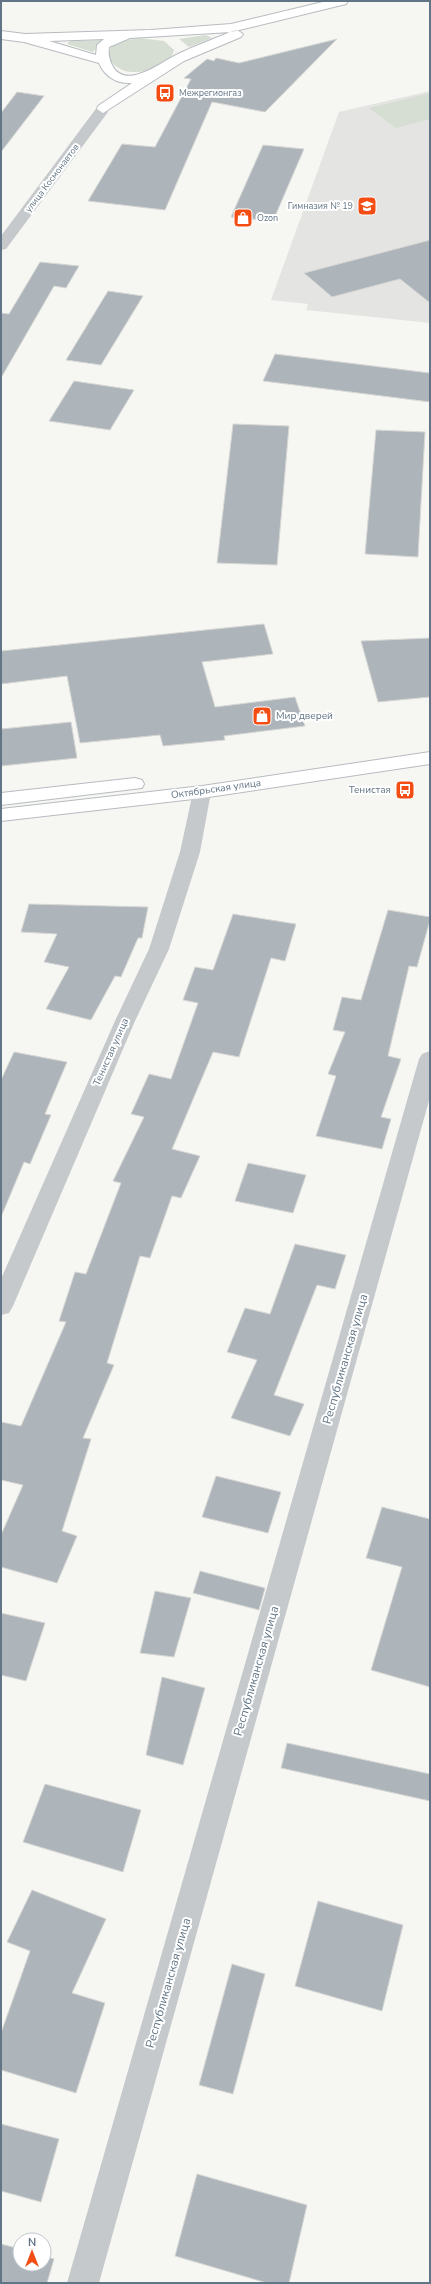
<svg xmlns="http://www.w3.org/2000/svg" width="431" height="2284" font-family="'Nunito Sans',sans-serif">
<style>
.built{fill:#e4e5e3}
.green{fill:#d6ded3}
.building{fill:#adb5bb;stroke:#d7d7d5}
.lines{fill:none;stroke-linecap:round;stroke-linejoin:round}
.secondary-casing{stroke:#b7bcc1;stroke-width:2}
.street{fill:#c5c9cc;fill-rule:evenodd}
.secondary{fill:#fff;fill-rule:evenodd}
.labels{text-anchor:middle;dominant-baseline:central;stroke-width:4;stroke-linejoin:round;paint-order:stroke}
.far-poi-label{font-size:9px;fill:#627586;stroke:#fff;text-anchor:start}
.far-street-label{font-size:9px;fill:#627586;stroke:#fff}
.poi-label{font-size:10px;fill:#627586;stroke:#fff;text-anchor:start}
.street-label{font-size:10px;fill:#627586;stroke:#fff}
.near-street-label{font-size:12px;fill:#627586;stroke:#fff}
</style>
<rect width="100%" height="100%" fill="#f6f6f2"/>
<path class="built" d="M430 91V323L306 310 308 304 271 300 339 112Z"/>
<g class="green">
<path d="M206 35 212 38 189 47 179 39Z"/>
<path d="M139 38 164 41 174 50C171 67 140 75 125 71 119 69 114 65 110 61L109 51 111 47 121 41Z"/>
<path d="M103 40 93 52 67 44 70 41Z"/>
<path d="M430 93V119L396 128 369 108Z"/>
</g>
<g class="building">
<path d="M337 39 265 112 212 102 165 210 88 201 122 144 155 147 191 79 184 78 207 59 214 61 216 58 239 63Z"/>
<path d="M17 92 44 96 1 152V113Z"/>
<path d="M263 145 304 149 273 221 231 217Z"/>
<path d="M430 240V303L400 279 332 297 304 273Z"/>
<path d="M40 262 79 266 66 288 54 286 1 378V313L9 314Z"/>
<path d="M108 291 143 296 101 365 66 360Z"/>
<path d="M275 354 430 373V402L263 381Z"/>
<path d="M74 381 134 390 110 430 49 421Z"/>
<path d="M233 424 289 426 277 565 217 563Z"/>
<path d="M376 430 425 432 418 557 365 554Z"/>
<path d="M264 624 273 654 202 662 215 707 295 697 305 726 224 736 225 740 163 746 160 735 80 743 67 676 1 684V651Z"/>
<path d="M430 638V697L378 702 361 641Z"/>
<path d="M71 722 77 758 1 766V729Z"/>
<path d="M29 904 148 907 142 938H138L121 977 115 976 91 1020 46 1009 69 967 44 962 57 934 21 932Z"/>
<path d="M388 910 430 917V920L417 967 409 966 388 1056 401 1059 381 1117 391 1119 382 1149 316 1136 336 1076 328 1074 345 1032 333 1030 342 997 361 1000Z"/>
<path d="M233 914 296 924 285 961 271 958 239 1057 213 1052 172 1149 200 1156 181 1198 172 1196 150 1258 140 1256 107 1363 114 1365 83 1438 91 1439 62 1531 77 1536 57 1583 1 1567V1535L23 1485 1 1480V1422L21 1426 66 1322 59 1321 75 1272 86 1274 121 1183 113 1181 144 1117 131 1114 149 1074 171 1079 198 1003 183 1000 195 967 213 970Z"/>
<path d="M14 1052 67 1062 45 1114 51 1115 30 1164 24 1162 1 1217V1080Z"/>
<path d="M248 1163 306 1175 293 1213 235 1201Z"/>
<path d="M295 1244 346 1255 335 1289 317 1285 274 1395 304 1404 290 1436 231 1418 257 1360 227 1352 245 1308 270 1314Z"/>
<path d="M216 1476 281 1492 268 1533 202 1517Z"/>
<path d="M382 1507 430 1519V1687L371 1670 402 1567 366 1558Z"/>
<path d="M200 1571 265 1588 259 1610 193 1593Z"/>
<path d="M155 1591 191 1598 174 1657 140 1653Z"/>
<path d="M1 1613 45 1623 26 1681 1 1675Z"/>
<path d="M162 1677 205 1688 183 1765 146 1755Z"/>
<path d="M287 1743 430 1774V1801L281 1768Z"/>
<path d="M45 1784 141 1810 123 1872 23 1842Z"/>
<path d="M32 1890 106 1919 72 1993 105 2003 76 2093 1 2070V2033L30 1951 7 1942Z"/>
<path d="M318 1901 403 1925 382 2011 295 1986Z"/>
<path d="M232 1964 265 1974 233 2094 199 2085Z"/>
<path d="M1 2124 59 2139 41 2202 1 2191Z"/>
<path d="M197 2174 307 2205 289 2283H267L175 2256Z"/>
<path d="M1 2244 20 2249V2264H44V2256L54 2259 47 2283H1Z"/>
</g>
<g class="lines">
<defs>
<g id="secondary">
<path d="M327 1H348L346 4 231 32 130 38 109 47C108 53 109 59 112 65 125 91 160 63 176 55 194 46 214 39 233 31L237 30 243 34 241 37 184 61 103 113 97 109 98 106 132 83C117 84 105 77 99 63L24 42 1 39V31L25 34 151 30 231 24ZM104 39 97 45 96 55 49 41Z"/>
<path d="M430 752V764L202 798 1 821V809L202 786Z"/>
<path d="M135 778 142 780 144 784 142 788 1 805V793Z"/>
</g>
</defs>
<use href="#secondary" class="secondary-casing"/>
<g class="street">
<path d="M103 105 109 109 108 112 6 249 1 250V236L98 106Z"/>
<path d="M202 786 209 788 211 792 200 852 169 949 135 1021 13 1306 9 1313 1 1315V1279L115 1021 149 949 180 852 193 792 195 788Z"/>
<path d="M430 1051V1097L99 2283H67L419 1059 422 1054Z"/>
</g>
<use href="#secondary" class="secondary"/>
</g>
<defs>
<symbol id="bus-square" viewBox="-11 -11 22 22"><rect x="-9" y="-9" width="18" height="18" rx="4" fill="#f44d14" stroke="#fff"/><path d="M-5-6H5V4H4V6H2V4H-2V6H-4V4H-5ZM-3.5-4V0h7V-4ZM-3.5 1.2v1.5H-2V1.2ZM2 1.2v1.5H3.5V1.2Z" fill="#fff"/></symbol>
<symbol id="school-square" viewBox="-11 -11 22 22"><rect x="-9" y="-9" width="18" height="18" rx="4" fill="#f44d14" stroke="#fff"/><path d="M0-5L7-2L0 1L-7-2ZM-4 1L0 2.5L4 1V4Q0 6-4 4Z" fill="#fff"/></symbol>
<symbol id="shop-square" viewBox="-11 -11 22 22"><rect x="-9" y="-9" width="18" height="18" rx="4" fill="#f44d14" stroke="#fff"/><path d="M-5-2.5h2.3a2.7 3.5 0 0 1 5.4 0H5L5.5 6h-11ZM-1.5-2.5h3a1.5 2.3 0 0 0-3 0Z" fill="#fff"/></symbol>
</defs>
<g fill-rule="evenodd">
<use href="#bus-square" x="154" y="82" width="22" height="22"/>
<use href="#school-square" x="356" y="195" width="22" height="22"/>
<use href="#shop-square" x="232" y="207" width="22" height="22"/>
<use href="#shop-square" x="251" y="705" width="22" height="22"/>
<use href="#bus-square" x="394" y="779" width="22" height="22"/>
</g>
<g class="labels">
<g class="far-poi-label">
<text x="179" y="93">Межрегионгаз</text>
<text x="353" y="206" text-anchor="end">Гимназия № 19</text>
<text x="257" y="218">Ozon</text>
</g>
<g class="far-street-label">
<text transform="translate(52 178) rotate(-53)">улица Космонавтов</text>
</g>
<g class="poi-label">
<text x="276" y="716">Мир дверей</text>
<text x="391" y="790" text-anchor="end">Тенистая</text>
</g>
<g class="street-label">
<text transform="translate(216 789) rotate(-8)">Октябрьская улица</text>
<text transform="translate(111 1052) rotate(-66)">Тенистая улица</text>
</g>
<g class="near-street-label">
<text transform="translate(345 1359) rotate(-74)">Республиканская улица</text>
<text transform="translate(256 1671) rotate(-74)">Республиканская улица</text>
<text transform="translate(168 1983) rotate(-74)">Республиканская улица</text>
</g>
</g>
<rect width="431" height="2284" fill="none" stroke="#627586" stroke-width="4"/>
<g transform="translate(32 2252)"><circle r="19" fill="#ffffff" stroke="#c0c8cf"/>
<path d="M0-3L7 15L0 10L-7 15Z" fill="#f44d14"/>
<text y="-6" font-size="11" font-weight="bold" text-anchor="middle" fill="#627586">N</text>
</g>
</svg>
